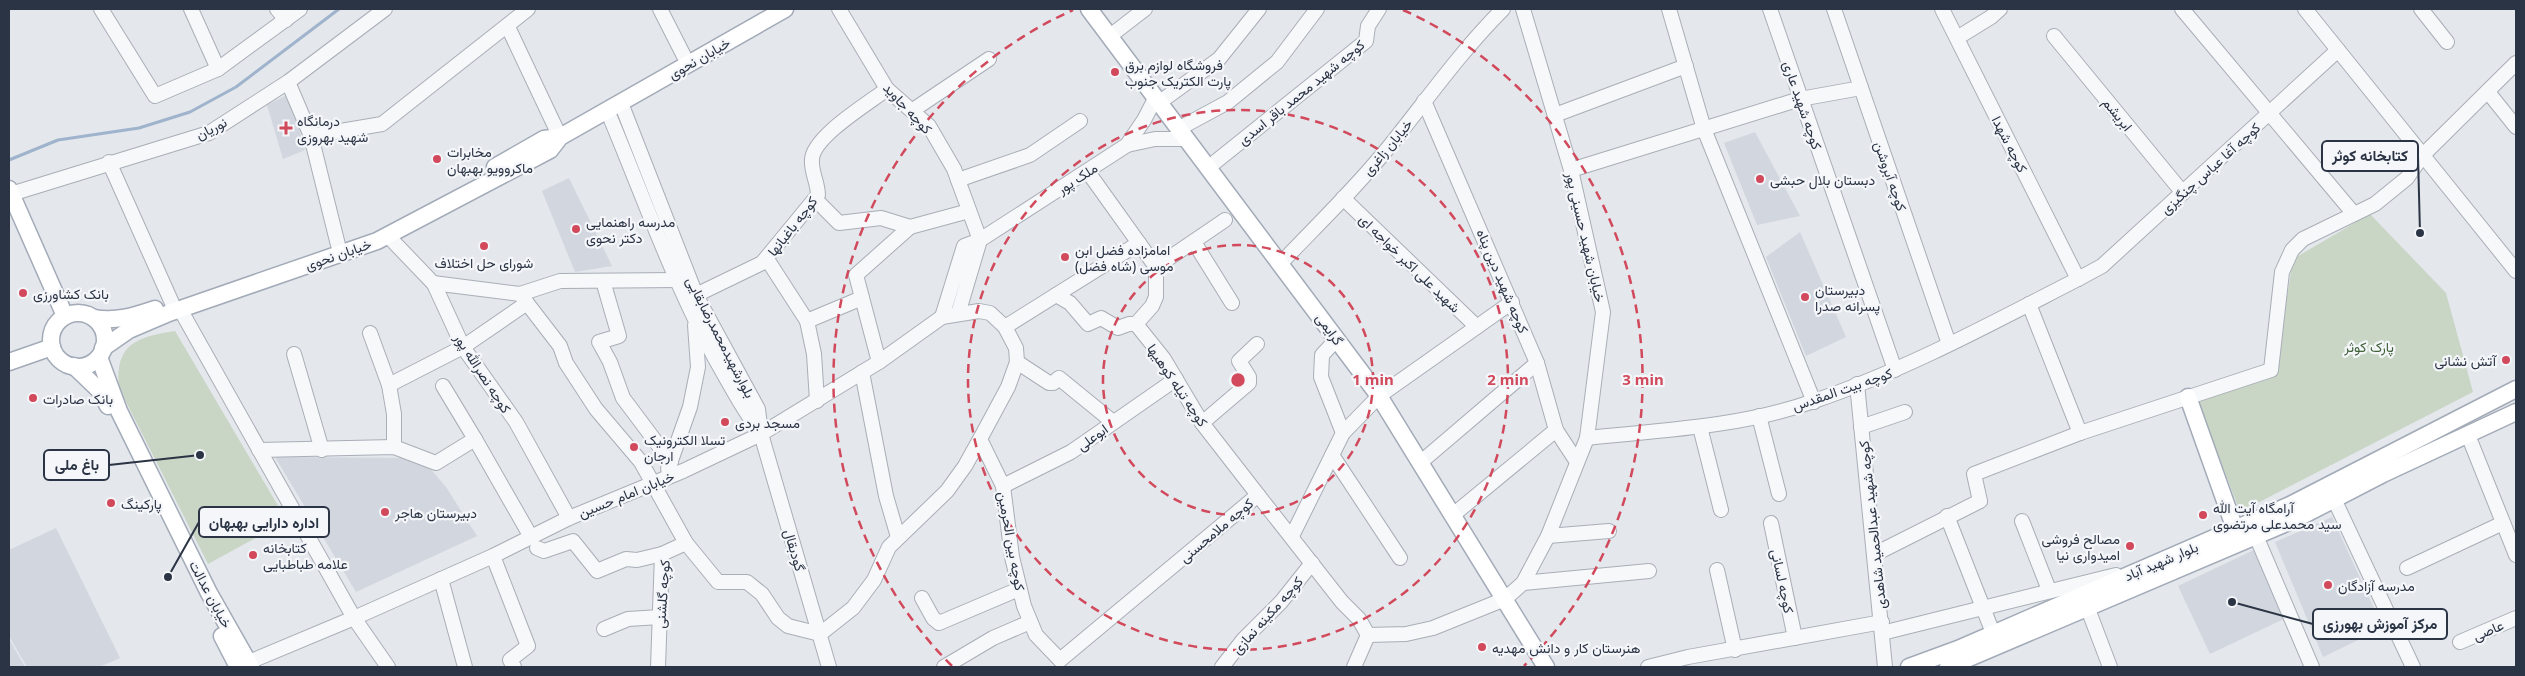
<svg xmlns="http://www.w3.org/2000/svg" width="2525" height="676" font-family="'Noto Sans',Vazirmatn,sans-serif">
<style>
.built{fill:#d2d6de}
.green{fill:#c9d6c5}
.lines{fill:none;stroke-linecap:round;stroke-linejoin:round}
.stream{stroke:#9fb4cc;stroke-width:3}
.minor-casing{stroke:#a9aeb7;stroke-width:16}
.major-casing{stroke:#a3abb8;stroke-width:19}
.minor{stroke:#f7f8fa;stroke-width:14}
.major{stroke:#fff;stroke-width:16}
.ring{fill:none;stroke:#d1495b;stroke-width:2.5;stroke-dasharray:9 6}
.poi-dot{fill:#d1495b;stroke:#f4f6f9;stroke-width:2}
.labels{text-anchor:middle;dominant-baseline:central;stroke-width:4.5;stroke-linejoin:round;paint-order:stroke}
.street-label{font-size:14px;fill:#2b3445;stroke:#f4f6f9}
.poi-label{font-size:14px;fill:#2b3445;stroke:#f4f6f9;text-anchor:start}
.park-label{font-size:14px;fill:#3f6138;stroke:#f4f6f9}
.centre{fill:#d1495b;stroke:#f4f6f9;stroke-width:2.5}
.ring-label{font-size:15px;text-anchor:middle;font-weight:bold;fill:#d1495b;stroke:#f4f6f9;stroke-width:4.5;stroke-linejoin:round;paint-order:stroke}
.leader{fill:none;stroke:#2b3445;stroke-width:2}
.callout-dot{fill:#2b3445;stroke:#f4f6f9;stroke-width:2}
.callout{fill:#f4f6f9;stroke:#2b3445;stroke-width:2}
.callout-label{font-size:15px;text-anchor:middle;font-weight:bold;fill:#2b3445}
</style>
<rect width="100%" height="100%" fill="#e4e7ec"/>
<g class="built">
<path d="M289 94 305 150 283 159 267 105Z"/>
<path d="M1755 132 1800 216 1757 225 1724 143Z"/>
<path d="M569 178 612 266 575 272 542 191Z"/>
<path d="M1800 232 1846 337 1806 356 1766 257Z"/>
<path d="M275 457 421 458 446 487 477 536 356 592Z"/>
<path d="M2332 517 2383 628 2323 657 2275 542Z"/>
<path d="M56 528 120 658 99 667H27L9 636V550Z"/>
<path d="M2256 549 2286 618 2210 654 2178 586Z"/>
<path d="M9 639 25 667H9Z"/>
</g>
<g class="green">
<path d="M2370 214 2446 293 2473 392 2240 512 2198 402 2275 373 2293 259Z"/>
<path d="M175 331 287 521 208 564 119 388C114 343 138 337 175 331Z"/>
</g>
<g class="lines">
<path class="stream" d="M9 160 58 140 139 128 190 112 236 87 339 9"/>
<defs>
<g id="minor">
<path d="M101 9 155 96 218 69 300 9"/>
<path d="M191 9 218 69"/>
<path d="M277 9 286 20"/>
<path d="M660 9 688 64"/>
<path d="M839 9 887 89 929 126 954 169 980 240 1127 145 1144 120 1156 97"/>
<path d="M1669 9 1704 129 1814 402"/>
<path d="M1770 9 1895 370"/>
<path d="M1834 9 1949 344"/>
<path d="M1942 9 2078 279"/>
<path d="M2182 9 2354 214"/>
<path d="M2305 9 2516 271"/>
<path d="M2421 9 2447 42"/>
<path d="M508 27 560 137"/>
<path d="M1110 36 1145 9"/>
<path d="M2054 36 2183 193"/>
<path d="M1957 38 1991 17 2000 9"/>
<path d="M288 82 311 136 338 245"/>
<path d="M2488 92 2516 127"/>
<path d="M1424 101 1537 363 1556 430 1577 462"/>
<path d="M1160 102 1219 59 1259 9"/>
<path d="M621 103 696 295 758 409 761 434 829 667"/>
<path d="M607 110C645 200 677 294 726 378 737 397 747 416 761 433"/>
<path d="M913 110 989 59"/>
<path d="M1555 115 1686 66"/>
<path d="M1180 128 1228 102 1277 62 1317 9"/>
<path d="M311 136 382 124 528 9"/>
<path d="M1127 145 1155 139H1186"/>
<path d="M109 162 172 303"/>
<path d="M1209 167 1366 41 1368 26 1379 9"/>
<path d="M1571 170 1800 99 1861 88"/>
<path d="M1088 172 1156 267V297L1152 306 1136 324 1164 359 1202 423 1258 495"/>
<path d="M958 180 1030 155 1080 121"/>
<path d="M11 194 209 133 288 82 385 9"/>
<path d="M1343 198 1477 327"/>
<path d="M815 199 839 223 881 218 910 227 969 211"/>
<path d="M388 236 434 284 463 347 516 422 569 518"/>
<path d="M1194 242 1232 303"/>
<path d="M767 259 807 321 814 354 817 401"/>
<path d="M1281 263C1318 224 1358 186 1392 143 1428 98 1462 50 1503 9"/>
<path d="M1156 267 1225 220"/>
<path d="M603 281 619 336 599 342 610 362 623 398 671 462"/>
<path d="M433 283 520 294 560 281 678 280"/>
<path d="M520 294 560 346 566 363 596 409 641 462 686 543 662 554 658 667"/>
<path d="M696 295 762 263 818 195C818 183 811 172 812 160 812 137 869 103 887 89"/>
<path d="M1056 295 1070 303 1088 324 1101 318 1118 328 1129 324H1136"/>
<path d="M2029 304 2080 433"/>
<path d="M180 309 354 618 388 667"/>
<path d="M942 317 964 246 980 240 958 314"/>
<path d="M807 321 862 298"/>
<path d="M1005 327 1139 243"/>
<path d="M370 333 389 385 463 347 527 303"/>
<path d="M1337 339 1322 355 1321 377 1343 433"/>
<path d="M294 354 322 450"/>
<path d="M879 362 856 275 910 227"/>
<path d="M1017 362 1049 383H1053L1059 378 1113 422"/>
<path d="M862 372 886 496 898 537"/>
<path d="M1857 384 1885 667"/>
<path d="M389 385 394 414V447"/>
<path d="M1759 416 1779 494"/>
<path d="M1202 423 1249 383V377L1239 361 1257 344"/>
<path d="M1700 427 1721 510"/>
<path d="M1861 427 1905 412"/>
<path d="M2468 435 2516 555"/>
<path d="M1587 438C1662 430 1742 427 1814 401 1906 370 1992 323 2078 279L2102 266 2338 50"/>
<path d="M475 439 531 537"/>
<path d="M259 450 394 447 436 463 475 439 443 386"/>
<path d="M1332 455 1400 558"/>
<path d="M1421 462 1537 363"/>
<path d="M668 469 690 407 698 367 695 325"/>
<path d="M1003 486 1071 452 1176 379"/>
<path d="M2334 499 2413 667"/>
<path d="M1453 515 1556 430"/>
<path d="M1947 516 1993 633"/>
<path d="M2022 521 2049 590"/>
<path d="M1771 523 1795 638"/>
<path d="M1292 536 1343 433 1379 396 1512 302"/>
<path d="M1548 536 1609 531"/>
<path d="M2256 536 2312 667"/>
<path d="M686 543 718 582H747L762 594 778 618 788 626 820 634 853 608 874 580 889 547 947 491 965 466 980 439"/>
<path d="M537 548 544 551 573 541 597 571 626 559 637 560 662 554"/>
<path d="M1875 554 1980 501 1974 474 2080 433 2271 370 2282 272 2292 250 2303 239 2375 204 2407 178 2423 155 2516 63"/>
<path d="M493 556 528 646 510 660 514 667"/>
<path d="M2407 568 2503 523"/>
<path d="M1717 570 1735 650"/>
<path d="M441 579 465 667"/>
<path d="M1523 583 1649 571"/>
<path d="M922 598 933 618 939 623 1019 589"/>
<path d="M2088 609 2110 667"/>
<path d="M604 629 628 619 660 617"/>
<path d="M1882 633 2116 575"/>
<path d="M1368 635 1406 634 1433 628 1505 599 1523 583 1548 536 1587 438 1603 312 1571 170 1523 9"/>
<path d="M2460 642 2516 618"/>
<path d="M1060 660 1258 495 1342 602 1359 619 1368 635"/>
<path d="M249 662 354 618 493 556 569 518 683 471 761 434 879 362 942 317 979 311 990 313 1005 327 1016 348 1017 362 1008 387 980 439 1003 486 1012 557 1024 606 1036 635 1060 660"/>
<path d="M944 667 993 638 1030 622"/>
<path d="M1222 667 1243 640 1281 602 1312 563"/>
<path d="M1354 667 1368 635"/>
<path d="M1648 667 1688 657 1882 622"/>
</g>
<g id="major">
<path d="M1089 9 1379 396 1546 667"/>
<path d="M495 167 544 139 560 137"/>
<path d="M9 189 65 316"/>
<circle cx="78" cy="340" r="27"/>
<path d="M94 318C116 322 134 316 155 309"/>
<path d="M103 348 129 330 169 313 377 241 550 150 560 137 785 9"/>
<path d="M99 357 119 411 209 593 251 667"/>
<path d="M9 362 52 347"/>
<path d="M74 366 100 391 108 406"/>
<path d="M2188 397 2235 529"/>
<path d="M222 636 238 667"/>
<path d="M1909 667 1958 649 2290 505 2516 389"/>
<path d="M1948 667 2296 519 2383 474 2516 412"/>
</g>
</defs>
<use href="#minor" class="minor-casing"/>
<use href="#major" class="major-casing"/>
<use href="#minor" class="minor"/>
<use href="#major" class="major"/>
</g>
<g class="ring">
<circle cx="1238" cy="380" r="135"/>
<circle cx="1238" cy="380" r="270"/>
<path d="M952 666A405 405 0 0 1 1073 10M1403 10A405 405 0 0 1 1524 666"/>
</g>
<g class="poi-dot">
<circle cx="1115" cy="72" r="5"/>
<path d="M283.5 120.5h5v5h5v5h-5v5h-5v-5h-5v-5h5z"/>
<circle cx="437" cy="159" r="5"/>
<circle cx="1760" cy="179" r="5"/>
<circle cx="576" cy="229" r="5"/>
<circle cx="484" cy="246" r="5"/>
<circle cx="1065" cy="257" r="5"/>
<circle cx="23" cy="293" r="5"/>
<circle cx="1805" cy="297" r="5"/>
<circle cx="2506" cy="360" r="5"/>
<circle cx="33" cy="398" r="5"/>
<circle cx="725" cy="422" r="5"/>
<circle cx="634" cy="447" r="5"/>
<circle cx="111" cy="503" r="5"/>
<circle cx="385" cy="512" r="5"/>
<circle cx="2203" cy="515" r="5"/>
<circle cx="2130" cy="546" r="5"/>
<circle cx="253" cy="555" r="5"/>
<circle cx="2328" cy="585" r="5"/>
<circle cx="1482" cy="647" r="5"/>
</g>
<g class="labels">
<g class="street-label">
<text transform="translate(699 58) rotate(-30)">خیابان نحوی</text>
<text transform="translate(1301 92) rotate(-39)">کوچه شهید محمد باقر اسدی</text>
<text transform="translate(1803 105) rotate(71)">کوچه شهید عاری</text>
<text transform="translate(908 108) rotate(47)">کوچه جاوید</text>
<text transform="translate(2118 114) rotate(51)">ابریشم</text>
<text transform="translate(211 128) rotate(-27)">نوریان</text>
<text transform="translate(2010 144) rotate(63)">کوچه شهدا</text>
<text transform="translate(1387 147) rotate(-50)">خیابان زاغری</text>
<text transform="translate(2210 168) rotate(-42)">کوچه آغا عباس چنگیزی</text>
<text transform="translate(1891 176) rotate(71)">کوچه آبروشن</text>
<text transform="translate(1077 178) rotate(-33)">ملک پور</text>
<text transform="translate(792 226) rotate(-52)">کوچه باغبانها</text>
<text transform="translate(1586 237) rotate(77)">خیابان شهید حسینی پور</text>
<text transform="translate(338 254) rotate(-19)">خیابان نحوی</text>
<text transform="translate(1410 263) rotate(44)">شهید علی اکبر خواجه ای</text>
<text transform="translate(1503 281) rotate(67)">کوچه شهید دین پناه</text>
<text transform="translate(1330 329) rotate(54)">گرایمی</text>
<text transform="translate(721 337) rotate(63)">بلوارشهیدمحمدرضابقایی</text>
<text transform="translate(483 373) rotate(57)">کوچه نصرالله پور</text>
<text transform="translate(1178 385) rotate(56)">کوچه تیله کوهیها</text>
<text transform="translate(1842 389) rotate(-19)">کوچه بیت المقدس</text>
<text transform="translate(1092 437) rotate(-36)">ابوعلی</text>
<text transform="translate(626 494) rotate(-22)">خیابان امام حسین</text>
<text transform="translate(1872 525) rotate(-96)">کوچه شهید عبدالحمید شاهدی</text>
<text transform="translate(1216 530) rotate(-40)">کوچه ملامحسنی</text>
<text transform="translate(1012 541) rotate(80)">کوچه بین الحرمین</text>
<text transform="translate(795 550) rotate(74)">گودبقال</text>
<text transform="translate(2161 561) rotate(-23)">بلوار شهید آباد</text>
<text transform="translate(1783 581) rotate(78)">کوچه لسانی</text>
<text transform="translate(211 594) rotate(62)">خیابان عدالت</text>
<text transform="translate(662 594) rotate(-86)">کوچه گلشنی</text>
<text transform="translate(1267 615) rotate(-48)">کوچه مکینه نمازی</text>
<text transform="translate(2488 630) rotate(-23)">عاصی</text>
</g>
<g class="poi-label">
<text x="1125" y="64">فروشگاه لوازم برق<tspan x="1125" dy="16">پارت الکتریک جنوب</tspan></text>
<text x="297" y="120">درمانگاه<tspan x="297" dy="16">شهید بهروزی</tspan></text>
<text x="447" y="151">مخابرات<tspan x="447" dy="16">ماکروویو بهبهان</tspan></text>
<text x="1770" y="179">دبستان بلال حبشی</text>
<text x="586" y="221">مدرسه راهنمایی<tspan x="586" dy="16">دکتر نحوی</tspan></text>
<text x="1075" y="249">امامزاده فضل ابن<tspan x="1075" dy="16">موسی (شاه فضل)</tspan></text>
<text x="484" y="262" text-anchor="middle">شورای حل اختلاف</text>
<text x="1815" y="289">دبیرستان<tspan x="1815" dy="16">پسرانه صدرا</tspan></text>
<text x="33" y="293">بانک کشاورزی</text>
<text x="2496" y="360" text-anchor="end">آتش نشانی</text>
<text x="43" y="398">بانک صادرات</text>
<text x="735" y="422">مسجد بردی</text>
<text x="644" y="439">تسلا الکترونیک<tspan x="644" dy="16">ارجان</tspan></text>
<text x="121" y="503">پارکینگ</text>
<text x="2213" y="507">آرامگاه آیت الله<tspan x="2213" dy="16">سید محمدعلی مرتضوی</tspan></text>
<text x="395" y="512">دبیرستان هاجر</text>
<text x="2120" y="538" text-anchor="end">مصالح فروشی<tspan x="2120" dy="16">امیدواری نیا</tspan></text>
<text x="263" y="547">کتابخانه<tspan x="263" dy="16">علامه طباطبایی</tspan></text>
<text x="2338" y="585">مدرسه آزادگان</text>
<text x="1492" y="647">هنرستان کار و دانش مهدیه</text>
</g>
<g class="park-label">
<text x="2369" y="346">پارک کوثر</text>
</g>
</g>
<circle cx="1238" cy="380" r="8" class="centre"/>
<g class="ring-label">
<text x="1373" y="385">1 min</text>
<text x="1508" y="385">2 min</text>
<text x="1643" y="385">3 min</text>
</g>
<path class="leader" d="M2420 233L2418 156M200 455L109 465M168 577L199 522M2232 602L2313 624"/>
<g class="callout-dot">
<circle cx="2420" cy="233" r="5"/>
<circle cx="200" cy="455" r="5"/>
<circle cx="168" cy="577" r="5"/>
<circle cx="2232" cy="602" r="5"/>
</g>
<g class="callout">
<rect x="2322" y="141" width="96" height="30" rx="5"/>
<rect x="44" y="450" width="65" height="30" rx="5"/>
<rect x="199" y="507" width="130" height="30" rx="5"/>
<rect x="2313" y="609" width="134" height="30" rx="5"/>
</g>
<g class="callout-label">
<text x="2370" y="161">کتابخانه کوثر</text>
<text x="77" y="470">باغ ملی</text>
<text x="264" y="528">اداره دارایی بهبهان</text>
<text x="2380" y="629">مرکز آموزش بهورزی</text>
</g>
<rect width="2525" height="676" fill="none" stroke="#2b3445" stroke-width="20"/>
</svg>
